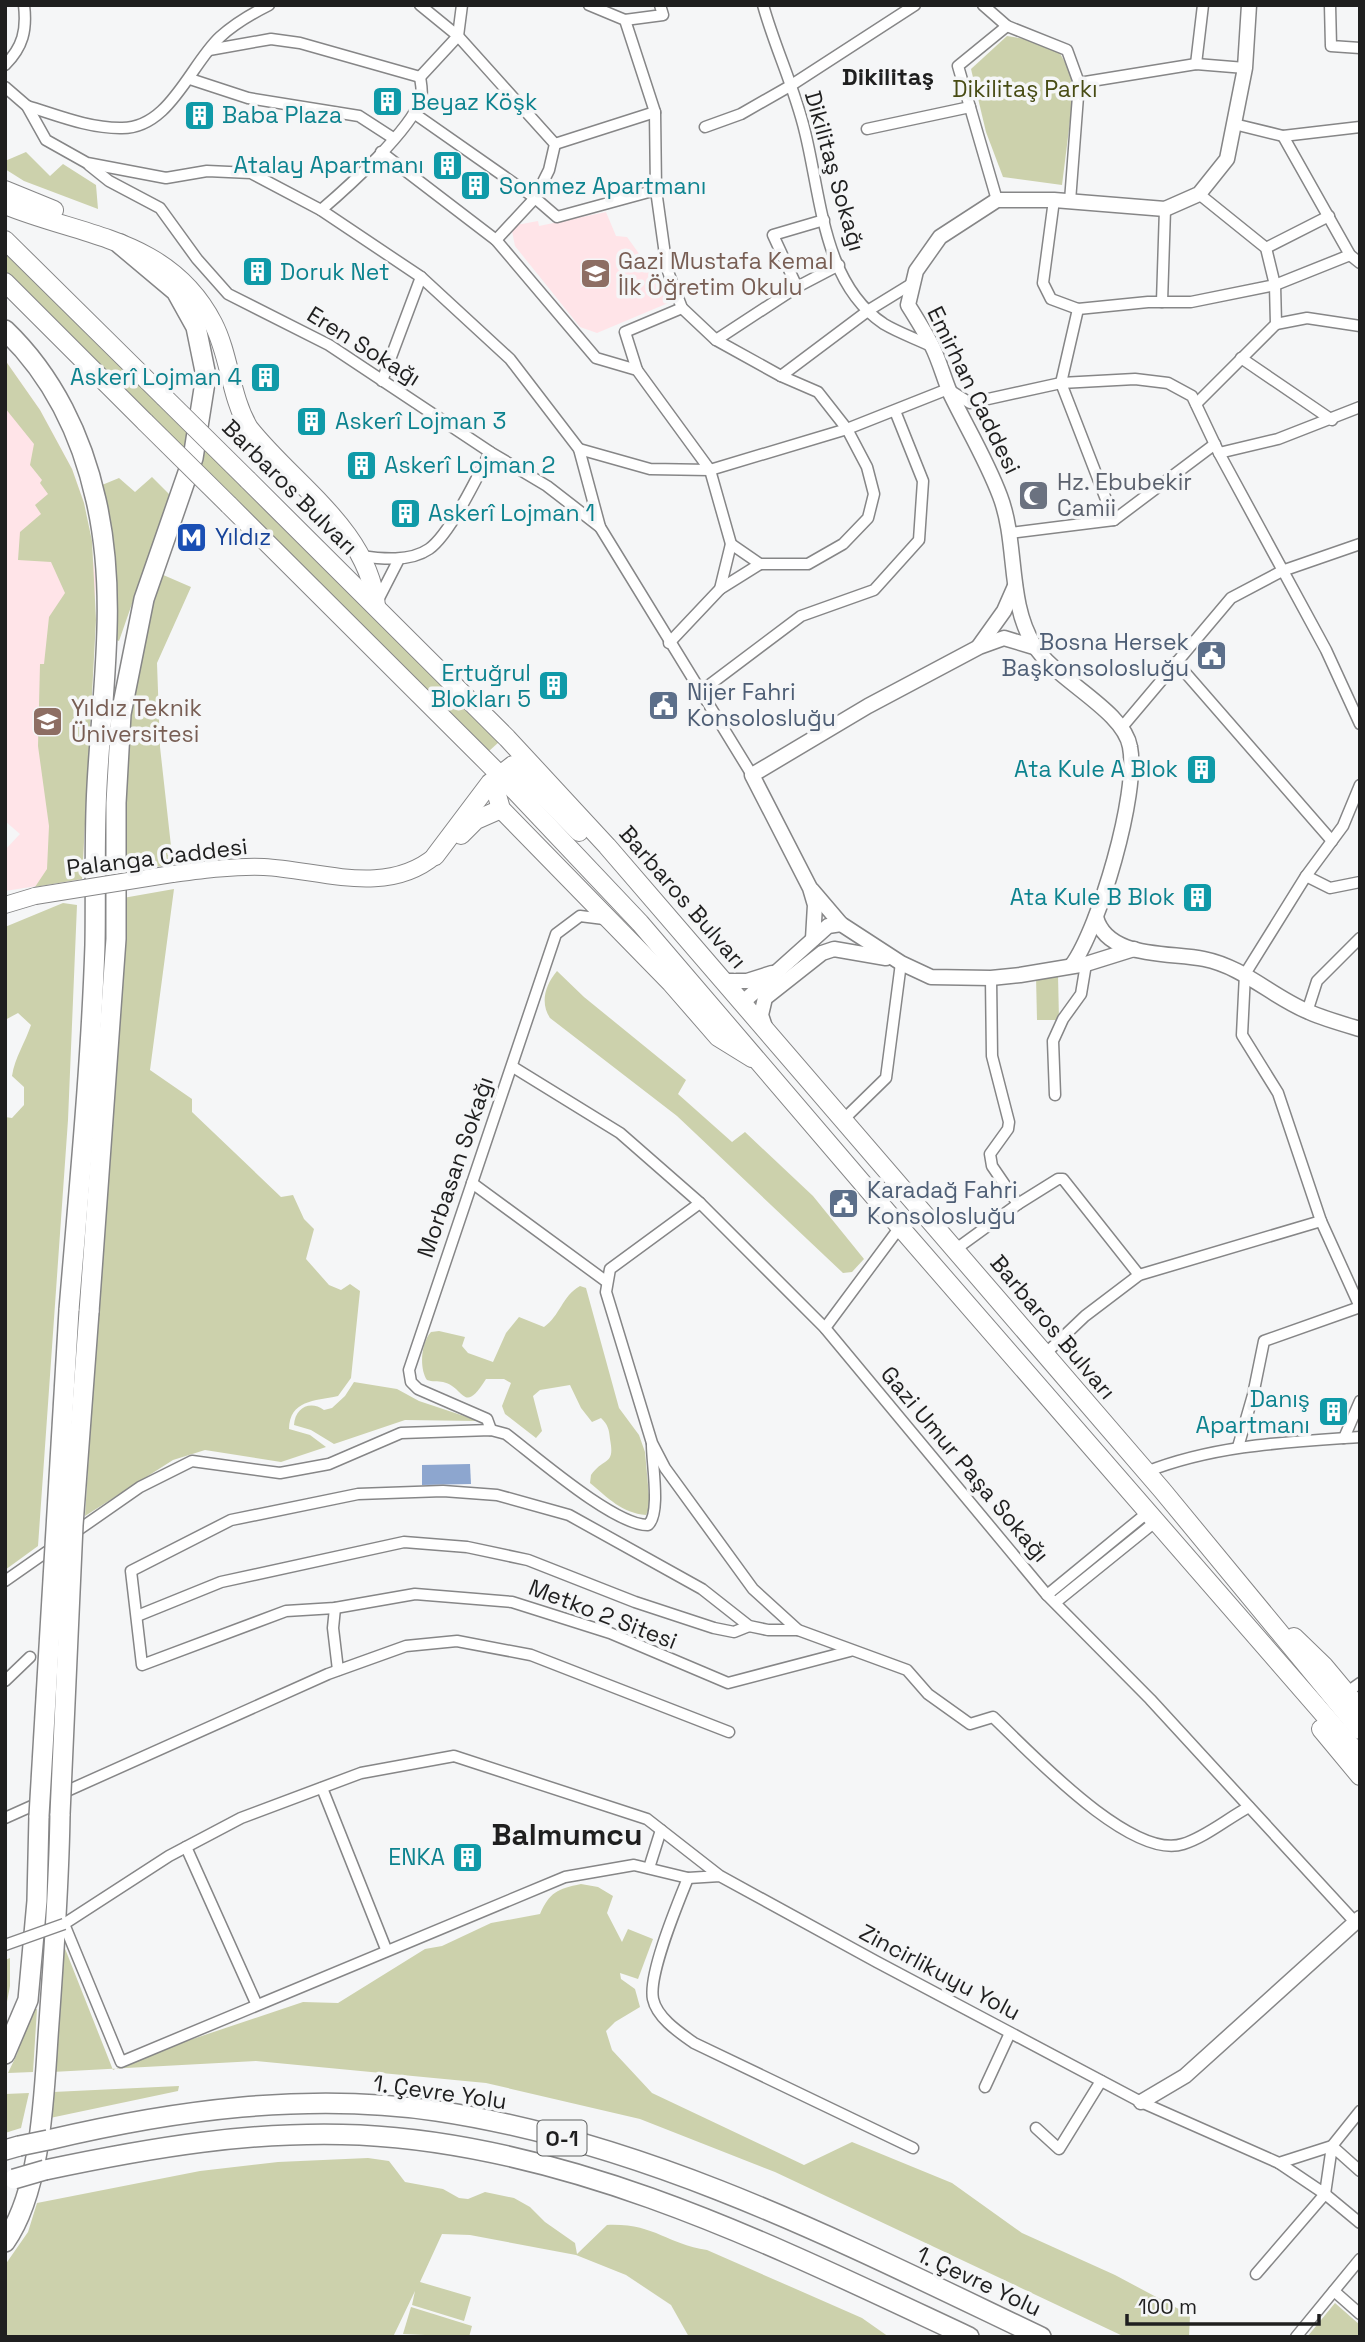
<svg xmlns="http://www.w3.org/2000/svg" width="1365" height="2342" font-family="'Space Grotesk',sans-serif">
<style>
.education{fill:#ffe4e8}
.green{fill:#ccd1ac}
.water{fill:#8da6cf}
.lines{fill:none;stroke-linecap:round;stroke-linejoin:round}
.minor-casing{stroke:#868687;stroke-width:13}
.tertiary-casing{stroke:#868687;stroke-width:17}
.secondary-casing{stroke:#868687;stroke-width:18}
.primary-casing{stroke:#868687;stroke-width:20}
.motorway-casing{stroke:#868687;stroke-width:22}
.minor{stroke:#fff;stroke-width:10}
.tertiary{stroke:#fff;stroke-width:14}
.secondary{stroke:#fff;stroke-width:16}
.primary{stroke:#fff;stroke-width:18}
.motorway{stroke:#fff;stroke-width:19}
.minor-bridge-casing{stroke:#868687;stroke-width:13;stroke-linecap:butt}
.secondary-bridge-casing{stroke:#868687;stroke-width:18;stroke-linecap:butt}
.primary-bridge-casing{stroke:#868687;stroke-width:20;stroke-linecap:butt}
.motorway-bridge-casing{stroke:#868687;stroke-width:22;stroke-linecap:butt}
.minor-bridge{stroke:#fff;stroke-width:10}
.secondary-bridge{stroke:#fff;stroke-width:16}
.primary-bridge{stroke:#fff;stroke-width:18}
.motorway-bridge{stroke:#fff;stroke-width:19}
.labels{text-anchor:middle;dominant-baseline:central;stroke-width:7;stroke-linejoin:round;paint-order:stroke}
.shield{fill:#f5f6f7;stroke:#5f6060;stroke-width:2}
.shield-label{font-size:21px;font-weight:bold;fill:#1f1f1f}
.park-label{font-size:23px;fill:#484c14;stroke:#f5f6f7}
.culture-label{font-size:23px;fill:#0d838f;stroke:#f5f6f7;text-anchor:start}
.street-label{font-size:23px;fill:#1f1f1f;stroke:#f5f6f7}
.education-label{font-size:23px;fill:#785e54;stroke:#f5f6f7;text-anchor:start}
.worship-label{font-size:23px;fill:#5b616d;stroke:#f5f6f7;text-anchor:start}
.transit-label{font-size:23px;fill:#164399;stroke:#f5f6f7;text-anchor:start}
.service-label{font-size:23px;fill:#4e5e75;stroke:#f5f6f7;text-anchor:start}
.neighbourhood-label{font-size:24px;font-weight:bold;fill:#1f1f1f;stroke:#f5f6f7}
.district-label{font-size:30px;font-weight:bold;fill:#1f1f1f;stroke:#f5f6f7}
</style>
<rect width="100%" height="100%" fill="#f5f6f7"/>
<g class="education">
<path d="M606 212 616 236 627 237 673 301 597 333 580 327 515 246 511 226 538 221 539 226Z"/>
<path d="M5 360 40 410 72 469 84 503 96 579 82 879 5 891V850L20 834 5 821Z"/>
</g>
<g class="green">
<path d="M1007 36 1055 44 1075 81 1062 185 1003 177 986 132 971 69Z"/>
<path d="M26 152 50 176 63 164 96 185 98 209 24 181 5 169V161Z"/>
<path d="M5 251 499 742 489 751 14 280 5 272Z"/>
<path d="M5 360 40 410 72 469 84 503 92 541 96 620 82 879 35 887 47 869 49 826 38 746 40 664H44L49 617 65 593 51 562 18 560 20 532 41 514 35 505 48 494 40 483 42 480 30 465 34 444 5 408Z"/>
<path d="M152 477 170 495 119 641 114 639 116 575 102 485 119 478 135 492Z"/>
<path d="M161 574 191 587 157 663 160 747 173 864 123 873 129 705 140 643Z"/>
<path d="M174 889 150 1070 192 1099V1112L281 1197 293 1195 304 1219 314 1229 306 1259 329 1285 341 1290 350 1284 360 1291 351 1378 338 1396C314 1401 290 1400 289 1429L310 1435 326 1447 281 1462 205 1450 173 1460 85 1516 123 898Z"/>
<path d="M63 903 77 905 68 1120 38 1546 5 1570V1117L12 1118 24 1105V1087L12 1076C15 1057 25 1043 31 1025L18 1013 5 1020V927Z"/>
<path d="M557 971 584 997 686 1080 678 1094 732 1142 745 1132 813 1196 864 1259 852 1272 843 1273 677 1116 550 1018C540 1003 545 985 557 971Z"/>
<path d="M1058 975 1059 1020H1037L1036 976Z"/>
<path d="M580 1286 586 1288 619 1408 639 1435 645 1452 650 1507 646 1515C622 1513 608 1498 590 1483L591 1475C605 1456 615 1466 610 1439 609 1429 608 1425 601 1418L592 1422 581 1408 570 1385 540 1390 533 1396 542 1431 536 1438 505 1414 502 1406 511 1383 504 1379H486C463 1416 465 1387 443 1382 438 1381 432 1382 427 1380 419 1368 421 1343 431 1332L439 1331 465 1337 462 1346 468 1353 493 1362 506 1333 519 1317 544 1327C560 1316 562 1296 580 1286Z"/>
<path d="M354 1382 397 1389 419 1401 479 1421 405 1420 334 1444 311 1430 294 1425C295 1408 310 1400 324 1410L332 1408 345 1396Z"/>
<path d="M581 1884 598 1887 613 1896 607 1913 622 1942 628 1929 653 1939 638 1979 620 1973 621 1979 635 1989 640 2007 615 2022 606 2031 612 2050 652 2093 804 2165 852 2142 952 2183 1022 2233 1115 2275 1190 2315 1189 2337H1125L775 2172 640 2119 486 2083 256 2061 52 2072 64 1946 113 2070 145 2055 303 2002 338 2003 425 1949 442 1946 491 1923 540 1914C550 1892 557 1889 581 1884Z"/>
<path d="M10 1958V1986L5 2012V1960Z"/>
<path d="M32 2009H37L33 2072 8 2073 17 2054Z"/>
<path d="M179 2086 178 2091 50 2118 53 2092Z"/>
<path d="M29 2093 21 2128 5 2133V2094Z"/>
<path d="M368 2158 389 2161 405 2182 443 2189 459 2198 468 2199 485 2192 514 2198 530 2207 545 2222 575 2243 577 2254 607 2225C654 2223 666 2244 707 2250L862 2318 889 2337H689L671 2305 626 2275 576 2255 470 2235 442 2234 420 2282 471 2297 464 2321 412 2305 415 2291 393 2337H5V2265L28 2232 37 2203 200 2171 278 2162Z"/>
<path d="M1335 2303 1360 2325V2337H1307Z"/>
<path d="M411 2307 472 2326 469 2337 403 2334Z"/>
</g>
<path class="water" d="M470 1464 471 1484 422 1485V1465Z"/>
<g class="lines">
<defs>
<g id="minor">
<path d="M589 5 625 20 655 112 656 190 667 269 682 308 716 340 781 376 818 392 847 429 867 467 874 494 868 518 843 544 808 564H760L731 544 720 589 669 643"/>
<path d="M763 5C775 48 795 89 805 132 821 196 823 284 884 324 899 333 917 339 933 347"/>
<path d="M983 5 1007 26 1067 50 1079 83 1070 201"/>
<path d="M1330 5 1331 46 1360 48"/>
<path d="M625 20 663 15 660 5"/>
<path d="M458 36 462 5"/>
<path d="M209 50 271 39 300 43 420 77"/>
<path d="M1196 64 1203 5"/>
<path d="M5 65C23 47 27 30 24 5"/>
<path d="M420 77 458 36"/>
<path d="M190 79 248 98 359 116 393 138"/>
<path d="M1079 83 1196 64 1245 68"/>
<path d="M5 87 27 106 46 140 87 163 166 178 207 171 251 173 321 210 421 277 510 359 579 449 600 527 752 775"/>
<path d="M27 106C57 115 88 128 120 128 169 130 190 65 220 37 233 25 253 13 269 5"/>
<path d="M415 114 535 198 549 170 555 144 458 36 420 5"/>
<path d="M1234 124 1283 136 1360 127"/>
<path d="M705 127 741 114 790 86 915 5"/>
<path d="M867 129 970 107"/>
<path d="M1283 136 1350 255 1360 263"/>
<path d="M555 144 655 112"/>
<path d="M381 152 496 240 596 358 637 370 710 470 731 544"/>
<path d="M89 165 109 181 160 208 197 259 228 294 329 345 490 452 547 486 600 527"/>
<path d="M997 200 958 66 1007 26"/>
<path d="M1054 200 1043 283 1051 299 1078 309 1148 302H1191L1275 285 1350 255"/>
<path d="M321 210C348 187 410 131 421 99 423 92 421 84 420 77"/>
<path d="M496 240 535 198 557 217 656 190"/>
<path d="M1266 248 1329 216"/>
<path d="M797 287 773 235 824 220"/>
<path d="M1162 302 1165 209"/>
<path d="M1078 309 1061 383 1114 520"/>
<path d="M1276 324 1307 318 1360 326"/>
<path d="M716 340 797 287 839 265"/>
<path d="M1241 358 1332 420"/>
<path d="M637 370 625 332 682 308"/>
<path d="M781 376 869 310 913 283"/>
<path d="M382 381 421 277"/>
<path d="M1196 404 1276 324 1275 285 1266 248 1199 194"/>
<path d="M579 449 650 469 710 470 847 429 948 389 970 403 1061 383 1135 379 1168 383 1192 396 1219 453 1326 650 1360 724"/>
<path d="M1219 453 1278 439 1360 407"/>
<path d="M1010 533 1114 520 1215 444"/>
<path d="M360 556C382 559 410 562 429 549 450 534 478 476 490 452"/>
<path d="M720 589 760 564"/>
<path d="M378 600 399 559"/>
<path d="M1176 662 1332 841"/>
<path d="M700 692 801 616 874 590 919 540 923 481 895 411"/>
<path d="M1123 726 1231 598 1282 571 1360 544"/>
<path d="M1360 785 1343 826 1306 876 1245 974 1242 1035 1278 1093 1321 1221 1360 1307"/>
<path d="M1306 876 1330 888 1360 882"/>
<path d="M991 978 992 1056 1009 1122 1008 1129 990 1154 992 1166 1018 1204 1058 1179H1063L1139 1275"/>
<path d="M1307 1012 1317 981 1360 938"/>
<path d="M513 1067 620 1133 700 1203 825 1328 1047 1595 1150 1699 1355 1922"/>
<path d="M1055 1095 1053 1041 1063 1019 1081 994 1086 964"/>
<path d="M844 1119 886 1078 901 963"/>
<path d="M472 1183 607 1282"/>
<path d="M700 1203 610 1269 606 1292 652 1443 665 1468 753 1589 798 1630 907 1670 928 1694 970 1724 993 1717C1029 1751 1131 1861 1183 1844 1206 1837 1228 1818 1249 1807"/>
<path d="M956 1249 1018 1204"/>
<path d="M825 1328 900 1227"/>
<path d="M1043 1356 1085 1316 1139 1275 1321 1221"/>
<path d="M491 1430 487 1419 418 1389 411 1382 409 1370 556 934 580 916 604 919"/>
<path d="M1344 1438 1360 1401"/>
<path d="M1238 1447 1253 1395 1264 1341 1360 1307"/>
<path d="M1146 1472C1214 1445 1287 1442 1360 1437"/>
<path d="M71 1535 140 1487 192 1461 280 1473 329 1464 401 1433 491 1430 506 1434C535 1456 615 1526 648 1525 661 1514 652 1464 652 1445"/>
<path d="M5 1581 55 1546"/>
<path d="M1047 1595 1147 1513"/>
<path d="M1056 1602 1155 1522"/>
<path d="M335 1608 333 1628 338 1670"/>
<path d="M137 1616 221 1582 404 1542 467 1547 528 1560 635 1602 714 1628 734 1632 749 1626"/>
<path d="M798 1630H768L749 1626 702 1589 569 1515 497 1495 443 1491 358 1494 231 1520 131 1571 142 1665 286 1611 335 1608 415 1594 512 1602 610 1633 728 1683 850 1651"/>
<path d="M5 1681 30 1657"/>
<path d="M1346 1693 1360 1683"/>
<path d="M322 1788 386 1949"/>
<path d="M58 1795 328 1674 406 1646 457 1641 531 1655 729 1732"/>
<path d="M5 1818 43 1801"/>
<path d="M186 1847 256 2003"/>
<path d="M649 1868 661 1830"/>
<path d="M720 1876 688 1878 634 1865 565 1877 121 2062 64 1924 169 1856 241 1818 361 1773 454 1756 647 1819 720 1876 877 1962 1141 2102 1279 2163 1332 2146 1360 2111"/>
<path d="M688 1878C678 1903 648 1974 653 1999 657 2018 680 2033 694 2043L913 2148"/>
<path d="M985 2087 1010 2033"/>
<path d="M1036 2128 1059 2149 1101 2081"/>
<path d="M1279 2163 1325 2194 1332 2146 1360 2171"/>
<path d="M1256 2274 1325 2194 1360 2223"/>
<path d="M1334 2291 1360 2314"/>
<path d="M1296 2337 1360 2259"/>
</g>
<g id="tertiary">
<path d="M979 646 1004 611 1015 586"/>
<path d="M812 890 841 924 901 963 931 977 991 978 1020 975 1086 964 1134 949"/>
<path d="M1096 917C1107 959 1169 952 1204 959 1244 967 1272 997 1309 1012 1325 1019 1343 1024 1360 1029"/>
<path d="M813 939 815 905 810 888 752 775 868 706 979 647 1004 638 1034 647"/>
<path d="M1072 965C1099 928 1139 793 1130 747 1124 710 1055 680 1034 645 1007 602 1018 543 1000 496 987 461 967 428 951 395 944 379 940 362 932 346 925 332 916 318 908 305L916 271 940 237 997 200H1054L1165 209 1199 194 1227 159 1245 68 1249 5"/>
<path d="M723 981H747L772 973"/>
<path d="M742 1003 828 926 841 924"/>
<path d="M766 1030 761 1015 765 998 822 953 834 949 886 958"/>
<path d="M1141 2102 1185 2076 1360 1918"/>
</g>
<g id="secondary">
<path d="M172 874C203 870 233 866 264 867 320 870 386 897 435 856"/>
<path d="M5 905 35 896"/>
</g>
<g id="primary">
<path d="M5 190 54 210"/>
<path d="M5 205C83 237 169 238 213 323 230 356 230 396 249 428 293 484 369 530 376 606"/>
<path d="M5 240 164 397"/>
<path d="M5 282 145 422"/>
<path d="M248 480 507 738 607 846 1162 1490 1360 1730"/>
<path d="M229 505 499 774 640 923 900 1227 1360 1756"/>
<path d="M499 774 495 788 501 809 671 983 718 1037 752 1058"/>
<path d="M461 835 476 820 501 809"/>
<path d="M435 856 490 783 513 765 579 832"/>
<path d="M1294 1637 1324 1666 1360 1709"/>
<path d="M1321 1729 1360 1776"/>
</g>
<g id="motorway">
<path d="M5 330C53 376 82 437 96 500 118 595 102 691 97 786 94 839 96 892 95 945 91 1066 79 1189 69 1310"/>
<path d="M89 1312 116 939V803L121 714 144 599 193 458 206 376 196 327 176 291 120 244"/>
<path d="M5 2054 28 2000 37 1901 39 1816"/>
<path d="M48 2140C175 2110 307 2092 437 2111 651 2143 848 2245 1041 2337"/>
<path d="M5 2150 19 2146"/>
<path d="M45 2170C149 2148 253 2130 360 2135 576 2146 776 2247 969 2337"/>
<path d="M5 2242C43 2188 44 2088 49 2023 54 1954 59 1884 60 1814"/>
</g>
</defs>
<use href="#minor" class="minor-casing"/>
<use href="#tertiary" class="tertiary-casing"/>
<use href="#secondary" class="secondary-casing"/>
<use href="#primary" class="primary-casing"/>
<use href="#motorway" class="motorway-casing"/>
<use href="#minor" class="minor"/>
<use href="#tertiary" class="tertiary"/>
<use href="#secondary" class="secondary"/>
<use href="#primary" class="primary"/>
<use href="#motorway" class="motorway"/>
<defs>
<path id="minor-bridge" d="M5 1945 64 1924"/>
<path id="secondary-bridge" d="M35 896 172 874"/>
<g id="primary-bridge">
<path d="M164 397 248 480"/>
<path d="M145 422 229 505"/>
</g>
<g id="motorway-bridge">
<path d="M60 1814 73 1525 89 1312"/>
<path d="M39 1816 69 1310"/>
<path d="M19 2146 48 2140"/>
<path d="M14 2179 45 2170"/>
</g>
</defs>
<use href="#minor-bridge" class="minor-bridge-casing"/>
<use href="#secondary-bridge" class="secondary-bridge-casing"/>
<use href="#primary-bridge" class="primary-bridge-casing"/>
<use href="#motorway-bridge" class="motorway-bridge-casing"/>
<use href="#minor-bridge" class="minor-bridge"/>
<use href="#secondary-bridge" class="secondary-bridge"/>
<use href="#primary-bridge" class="primary-bridge"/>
<use href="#motorway-bridge" class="motorway-bridge"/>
</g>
<defs>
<symbol id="building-square" viewBox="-11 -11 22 22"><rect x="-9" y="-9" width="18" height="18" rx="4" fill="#0f9aa8" stroke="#f5f6f7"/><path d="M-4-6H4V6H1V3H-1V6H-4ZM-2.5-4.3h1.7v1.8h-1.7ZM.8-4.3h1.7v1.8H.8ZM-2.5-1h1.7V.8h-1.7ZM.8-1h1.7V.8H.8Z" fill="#fff"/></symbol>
<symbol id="school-square" viewBox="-11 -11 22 22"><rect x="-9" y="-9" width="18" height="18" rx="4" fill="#8d6e63" stroke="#f5f6f7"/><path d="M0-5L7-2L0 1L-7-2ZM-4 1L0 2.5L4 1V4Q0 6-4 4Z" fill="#fff"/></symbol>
<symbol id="mosque-square" viewBox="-11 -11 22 22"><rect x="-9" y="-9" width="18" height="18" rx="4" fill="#6b7280" stroke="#f5f6f7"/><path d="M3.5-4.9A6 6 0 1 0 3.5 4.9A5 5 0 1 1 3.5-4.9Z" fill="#fff"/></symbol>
<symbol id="metro-square" viewBox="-11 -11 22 22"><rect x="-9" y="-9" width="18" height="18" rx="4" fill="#1a4fb4" stroke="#f5f6f7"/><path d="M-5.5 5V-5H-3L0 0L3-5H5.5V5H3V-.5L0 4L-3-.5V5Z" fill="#fff"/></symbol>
<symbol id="civic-square" viewBox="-11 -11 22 22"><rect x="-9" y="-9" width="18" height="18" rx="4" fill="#5c6f8a" stroke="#f5f6f7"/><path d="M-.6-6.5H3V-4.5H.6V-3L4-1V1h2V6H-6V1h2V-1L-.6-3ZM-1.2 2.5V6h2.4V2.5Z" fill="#fff"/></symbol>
<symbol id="university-square" viewBox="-11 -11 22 22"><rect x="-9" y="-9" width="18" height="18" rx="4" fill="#8d6e63" stroke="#f5f6f7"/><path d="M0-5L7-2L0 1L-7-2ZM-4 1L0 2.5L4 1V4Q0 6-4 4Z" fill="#fff"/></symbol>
</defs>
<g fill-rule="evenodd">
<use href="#building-square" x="370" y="84" width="35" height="35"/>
<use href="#building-square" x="182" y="98" width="35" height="35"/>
<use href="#building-square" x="430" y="148" width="35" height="35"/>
<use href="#building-square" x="458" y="168" width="35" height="35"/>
<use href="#building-square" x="240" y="254" width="35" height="35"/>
<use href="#school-square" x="578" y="256" width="35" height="35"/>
<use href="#building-square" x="248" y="360" width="35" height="35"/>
<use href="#building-square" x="294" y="404" width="35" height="35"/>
<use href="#building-square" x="344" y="448" width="35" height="35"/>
<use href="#mosque-square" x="1016" y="478" width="35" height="35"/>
<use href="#building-square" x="388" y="496" width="35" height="35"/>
<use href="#metro-square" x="174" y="520" width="35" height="35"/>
<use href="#civic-square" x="1194" y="638" width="35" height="35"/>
<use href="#building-square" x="536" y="668" width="35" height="35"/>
<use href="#civic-square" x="646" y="688" width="35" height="35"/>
<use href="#university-square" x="30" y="704" width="35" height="35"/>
<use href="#building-square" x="1184" y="752" width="35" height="35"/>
<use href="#building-square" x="1180" y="880" width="35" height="35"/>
<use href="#civic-square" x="826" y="1186" width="35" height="35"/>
<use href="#building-square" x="1316" y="1394" width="35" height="35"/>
<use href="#building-square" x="450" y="1840" width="35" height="35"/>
</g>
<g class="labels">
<rect class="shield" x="537.5" y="2120.5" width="49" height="35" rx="5"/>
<g class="shield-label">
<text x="562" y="2138">O-1</text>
</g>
<g class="park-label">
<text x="1025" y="89">Dikilitaş Parkı</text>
</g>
<g class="culture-label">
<text x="411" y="102">Beyaz Köşk</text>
<text x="222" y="115">Baba Plaza</text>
<text x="424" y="165" text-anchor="end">Atalay Apartmanı</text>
<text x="499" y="186">Sonmez Apartmanı</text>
<text x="280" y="272">Doruk Net</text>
<text x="242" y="377" text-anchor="end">Askerî Lojman 4</text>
<text x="335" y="421">Askerî Lojman 3</text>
<text x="384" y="465">Askerî Lojman 2</text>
<text x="428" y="513">Askerî Lojman 1</text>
<text x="531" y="673" text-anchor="end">Ertuğrul<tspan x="531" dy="26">Blokları 5</tspan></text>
<text x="1178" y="769" text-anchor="end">Ata Kule A Blok</text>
<text x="1175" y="897" text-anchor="end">Ata Kule B Blok</text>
<text x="1310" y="1399" text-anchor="end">Danış<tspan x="1310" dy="26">Apartmanı</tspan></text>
<text x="445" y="1857" text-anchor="end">ENKA</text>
</g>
<g class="street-label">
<text transform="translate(835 171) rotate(74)">Dikilitaş Sokağı</text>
<text transform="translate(364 346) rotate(32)">Eren Sokağı</text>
<text transform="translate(974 390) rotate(64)">Emirhan Caddesi</text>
<text transform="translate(290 487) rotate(45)">Barbaros Bulvarı</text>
<text transform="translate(157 857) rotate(-7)">Palanga Caddesi</text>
<text transform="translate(683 897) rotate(49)">Barbaros Bulvarı</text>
<text transform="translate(455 1167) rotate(-71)">Morbasan Sokağı</text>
<text transform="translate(1053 1327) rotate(50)">Barbaros Bulvarı</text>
<text transform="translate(965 1464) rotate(50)">Gazi Umur Paşa Sokağı</text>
<text transform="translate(603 1614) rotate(21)">Metko 2 Sitesi</text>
<text transform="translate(940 1972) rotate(28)">Zincirlikuyu Yolu</text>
<text transform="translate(440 2092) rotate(8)">1. Çevre Yolu</text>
<text transform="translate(979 2281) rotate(25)">1. Çevre Yolu</text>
</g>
<g class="education-label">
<text x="618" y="261">Gazi Mustafa Kemal<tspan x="618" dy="26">İlk Öğretim Okulu</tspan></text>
<text x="71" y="708">Yıldız Teknik<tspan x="71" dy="26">Üniversitesi</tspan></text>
</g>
<g class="worship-label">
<text x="1057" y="482">Hz. Ebubekir<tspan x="1057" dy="26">Camii</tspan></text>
</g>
<g class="transit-label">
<text x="215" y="537">Yıldız</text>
</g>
<g class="service-label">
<text x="1189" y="642" text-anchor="end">Bosna Hersek<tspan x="1189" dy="26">Başkonsolosluğu</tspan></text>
<text x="687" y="692">Nijer Fahri<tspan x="687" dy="26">Konsolosluğu</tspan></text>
<text x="867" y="1190">Karadağ Fahri<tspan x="867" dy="26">Konsolosluğu</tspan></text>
</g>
<g class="neighbourhood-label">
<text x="888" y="76">Dikilitaş</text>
</g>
<g class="district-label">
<text x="567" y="1834">Balmumcu</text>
</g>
</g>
<rect width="1365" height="2342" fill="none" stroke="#1f1f1f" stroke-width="14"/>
<path d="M1127 2314v10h192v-10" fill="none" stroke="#1f1f1f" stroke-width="3.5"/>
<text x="1138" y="2314" font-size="21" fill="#1f1f1f" stroke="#f5f6f7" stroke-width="5" paint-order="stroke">100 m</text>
</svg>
